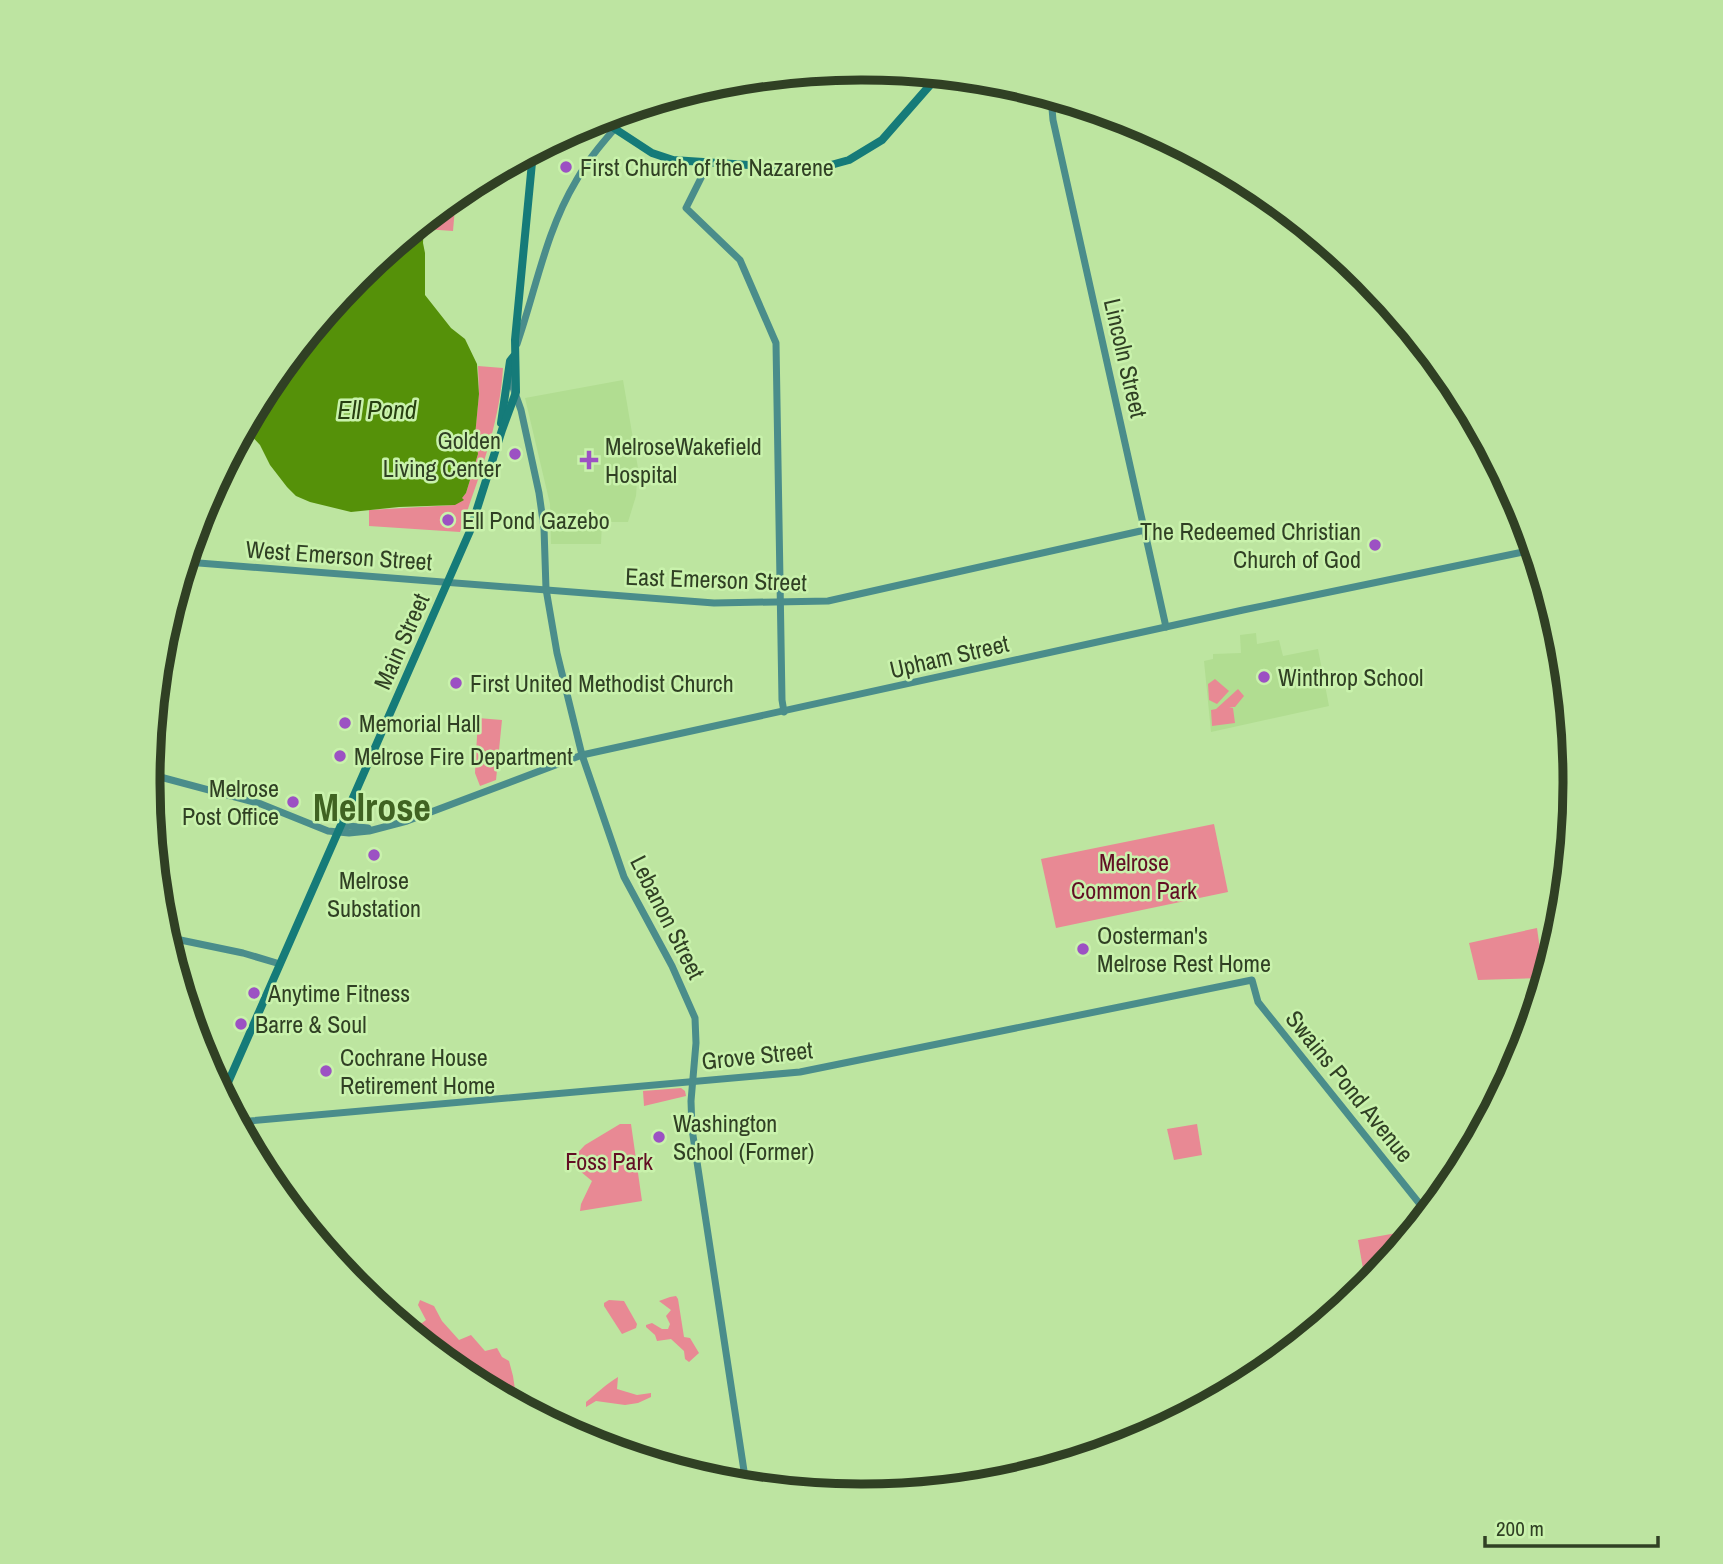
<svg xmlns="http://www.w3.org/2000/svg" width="1723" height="1564" font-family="'Archivo Narrow',sans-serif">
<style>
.built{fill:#b1dd91}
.green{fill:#e88994}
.water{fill:#559109}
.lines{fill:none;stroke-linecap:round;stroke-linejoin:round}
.secondary{stroke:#4a8d8b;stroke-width:7}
.primary{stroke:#157b79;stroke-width:8}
.poi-dot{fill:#9c51c3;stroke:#c9f2ac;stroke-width:2.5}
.labels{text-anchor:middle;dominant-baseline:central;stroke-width:5;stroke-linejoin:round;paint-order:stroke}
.poi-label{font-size:24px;fill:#304024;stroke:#c9f2ac;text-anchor:start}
.street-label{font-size:24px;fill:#304024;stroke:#c9f2ac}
.park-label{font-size:24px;fill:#620e24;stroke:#c9f2ac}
.water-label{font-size:26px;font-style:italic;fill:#273f11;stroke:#c9f2ac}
.town-label{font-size:38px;font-weight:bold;fill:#406322;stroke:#c9f2ac}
.rim{fill:none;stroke:#304024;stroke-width:9}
</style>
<rect width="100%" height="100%" fill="#bde5a0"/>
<g class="built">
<path d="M623 380 638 468 636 496 628 522H602L601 544H551L550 504 525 398Z"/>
<path d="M1256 633 1257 644 1279 640 1283 656 1318 649 1329 706 1211 732 1204 661 1213 659V654L1241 653 1240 635Z"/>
<path d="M1289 1350 1259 1374 1255 1357Z"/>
</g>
<g class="green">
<path d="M456 196 453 231 425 229 424 222Z"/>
<path d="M478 366 503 368C500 424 478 479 460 532L369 526V510L455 505 466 493 478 454 475 436 479 394Z"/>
<path d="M1215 679 1229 691 1217 704 1209 700 1208 684Z"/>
<path d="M1238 689 1244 696 1235 707H1229L1233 708 1235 723 1212 726 1211 710 1216 709Z"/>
<path d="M478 718 502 720 496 780 480 786 475 773Z"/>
<path d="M1214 824 1228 892 1056 928 1041 859Z"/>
<path d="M1537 928 1544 978 1478 980 1469 943Z"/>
<path d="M681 1088 685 1091 686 1096 644 1106 643 1091Z"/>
<path d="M620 1124H631L642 1201 580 1211 581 1204 592 1181 569 1162 585 1145Z"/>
<path d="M1197 1124 1202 1155 1174 1160 1167 1129Z"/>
<path d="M1413 1230 1366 1286 1358 1240Z"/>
<path d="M670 1297 676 1296 678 1299 684 1337 690 1338 699 1353 689 1362 685 1359 684 1351 671 1339 657 1341 655 1335 646 1327V1325L652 1323 662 1329H668L670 1324 666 1316 671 1310 659 1301Z"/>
<path d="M420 1300 434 1306 442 1321 459 1340 471 1335 485 1351 497 1348 502 1357 509 1361 513 1376 516 1396 523 1407 465 1375 393 1316 399 1318 406 1315 407 1311 416 1322 422 1323 426 1320 418 1305Z"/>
<path d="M609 1300 624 1301 637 1324 636 1328 622 1334 604 1306V1303Z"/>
<path d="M618 1377 617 1389 637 1395 651 1393V1397L638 1403 625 1405 596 1401 586 1407V1402C597 1393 605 1385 618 1377Z"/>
</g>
<path class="water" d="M424 222 423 243 425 253V295L451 328 465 339 477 364 479 394 475 436 478 454 466 493 462 498 464 500 455 505 399 507 351 512 310 502 296 496 287 487 270 465 260 445 245 429 268 385 357 277Z"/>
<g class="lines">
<g class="secondary">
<path d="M1051 97 1053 120 1166 627"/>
<path d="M708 164 686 208 740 260 776 343 782 700 784 712"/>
<path d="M517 344C536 289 546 231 576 181 591 154 612 132 632 109"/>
<path d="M509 376 521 410 539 493 544 528 546 589 557 653 582 755 624 877 672 966 695 1018 696 1043 691 1101 692 1129 746 1484"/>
<path d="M186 562 714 603 828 601 1145 530"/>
<path d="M149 774 261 804 328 831 349 833 369 831 407 821 582 755 1243 610 1533 550"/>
<path d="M339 830 349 826 368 828"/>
<path d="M166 937 243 953 280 964"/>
<path d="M238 1122 800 1072 1252 980 1258 1002 1427 1213"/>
</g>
<g class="primary">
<path d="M600 119 652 153 673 160 795 168H820L849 160 882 140 938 76"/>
<path d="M501 423 510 361 514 356"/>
<path d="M223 1094 470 531 502 430 516 392 515 340 533 152"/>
</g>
</g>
<g class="poi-dot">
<circle cx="566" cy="167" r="7"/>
<circle cx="515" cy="454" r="7"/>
<path d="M585.5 449.5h7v7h7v7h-7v7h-7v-7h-7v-7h7z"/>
<circle cx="448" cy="520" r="7"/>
<circle cx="1375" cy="545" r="7"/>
<circle cx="1264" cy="677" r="7"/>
<circle cx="456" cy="683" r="7"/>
<circle cx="345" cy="723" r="7"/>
<circle cx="340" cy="756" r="7"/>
<circle cx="293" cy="802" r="7"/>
<circle cx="374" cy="855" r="7"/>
<circle cx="1083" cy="949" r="7"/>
<circle cx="254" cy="993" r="7"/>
<circle cx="241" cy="1024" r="7"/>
<circle cx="326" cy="1071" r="7"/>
<circle cx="659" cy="1137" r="7"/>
</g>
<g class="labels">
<g class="poi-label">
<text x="580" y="167">First Church of the Nazarene</text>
<text x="501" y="440" text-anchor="end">Golden<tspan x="501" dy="28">Living Center</tspan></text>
<text x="605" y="446">MelroseWakefield<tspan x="605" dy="28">Hospital</tspan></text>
<text x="462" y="520">Ell Pond Gazebo</text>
<text x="1361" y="531" text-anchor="end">The Redeemed Christian<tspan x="1361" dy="28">Church of God</tspan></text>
<text x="1278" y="677">Winthrop School</text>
<text x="470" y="683">First United Methodist Church</text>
<text x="359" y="723">Memorial Hall</text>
<text x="354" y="756">Melrose Fire Department</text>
<text x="279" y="788" text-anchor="end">Melrose<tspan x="279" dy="28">Post Office</tspan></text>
<text x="374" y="880" text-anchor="middle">Melrose<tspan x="374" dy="28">Substation</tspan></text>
<text x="1097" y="935">Oosterman's<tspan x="1097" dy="28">Melrose Rest Home</tspan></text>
<text x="268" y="993">Anytime Fitness</text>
<text x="255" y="1024">Barre &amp; Soul</text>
<text x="340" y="1057">Cochrane House<tspan x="340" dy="28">Retirement Home</tspan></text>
<text x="673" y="1123">Washington<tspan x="673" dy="28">School (Former)</tspan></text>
</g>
<g class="street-label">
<text transform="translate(1126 358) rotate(77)">Lincoln Street</text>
<text transform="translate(339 555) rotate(4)">West Emerson Street</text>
<text transform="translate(716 579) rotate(2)">East Emerson Street</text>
<text transform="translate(401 641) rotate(-66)">Main Street</text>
<text transform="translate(949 656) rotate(-13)">Upham Street</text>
<text transform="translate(668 917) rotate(63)">Lebanon Street</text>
<text transform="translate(757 1055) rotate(-6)">Grove Street</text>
<text transform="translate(1350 1086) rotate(51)">Swains Pond Avenue</text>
</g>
<g class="park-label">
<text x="1134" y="862">Melrose<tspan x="1134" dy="28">Common Park</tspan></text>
<text x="609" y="1161">Foss Park</text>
</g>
<g class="water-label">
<text x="377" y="409">Ell Pond</text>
</g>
<g class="town-label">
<text x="372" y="807">Melrose</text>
</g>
</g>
<path d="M0 0H1723V1564H0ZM861 80H862A701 701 0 0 1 1563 781V783A701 701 0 0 1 862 1484H861A701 701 0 0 1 160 783V781A701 701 0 0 1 861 80Z" fill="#bde4a1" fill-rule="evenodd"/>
<path class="rim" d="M861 80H862A701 701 0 0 1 1563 781V783A701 701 0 0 1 862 1484H861A701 701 0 0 1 160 783V781A701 701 0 0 1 861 80Z"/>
<path d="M1485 1536v10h173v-10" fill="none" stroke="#304024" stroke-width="3.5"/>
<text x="1496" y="1536" font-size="21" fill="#304024" stroke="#c9f2ac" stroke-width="5" paint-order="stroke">200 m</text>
</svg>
